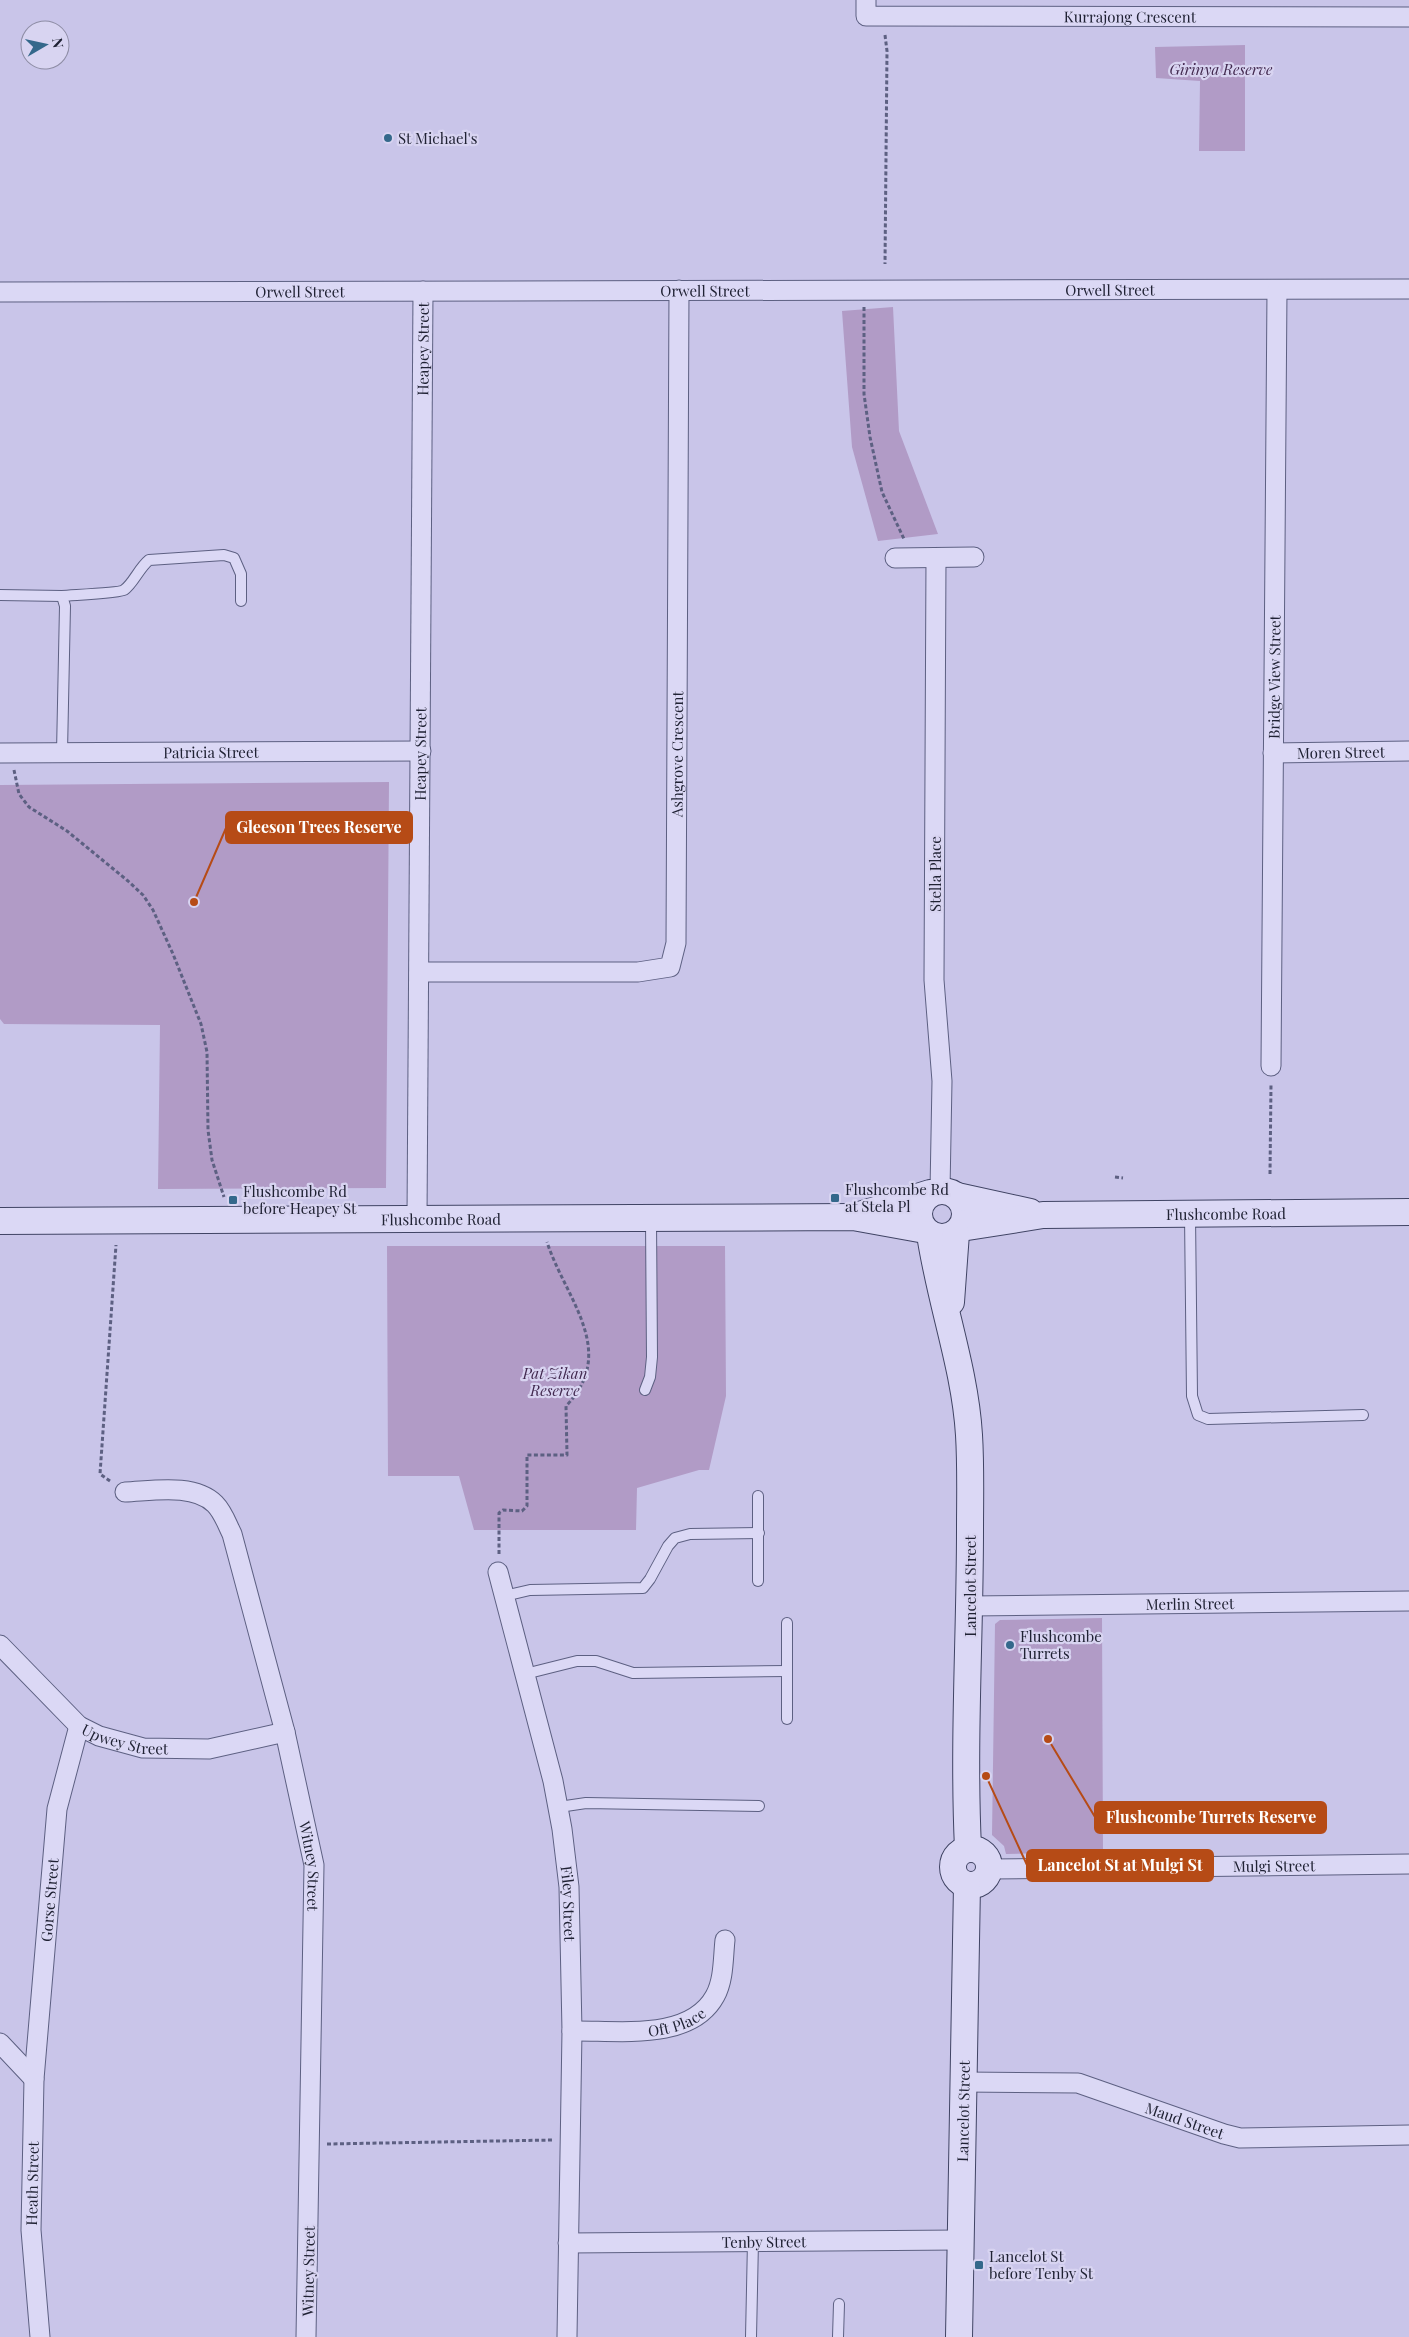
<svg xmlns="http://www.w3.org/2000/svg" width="1409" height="2337" font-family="'Playfair Display',serif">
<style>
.green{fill:#b19bc6}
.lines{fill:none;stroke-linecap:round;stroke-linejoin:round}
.lane-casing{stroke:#5d6082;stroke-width:12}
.street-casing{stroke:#5d6082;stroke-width:21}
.secondary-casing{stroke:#404464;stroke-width:28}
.path{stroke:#5d6082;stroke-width:3;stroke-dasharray:4 2.5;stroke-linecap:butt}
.lane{stroke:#dbd8f5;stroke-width:10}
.street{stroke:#dbd8f5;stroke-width:19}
.secondary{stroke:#dbd8f5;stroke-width:26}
.poi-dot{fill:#34688b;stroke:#d8d4f1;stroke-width:2}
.labels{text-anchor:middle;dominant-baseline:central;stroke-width:4.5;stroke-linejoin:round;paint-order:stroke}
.street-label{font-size:15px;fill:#202234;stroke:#d8d4f1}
.park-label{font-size:15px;font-style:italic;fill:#41284e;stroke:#d8d4f1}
.poi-label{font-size:15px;fill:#202234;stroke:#d8d4f1;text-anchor:start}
.leader{fill:none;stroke:#b64b16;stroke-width:2}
.callout-dot{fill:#b64b16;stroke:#d8d4f1;stroke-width:2}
.callout{fill:#b64b16;stroke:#b64b16;stroke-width:2}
.callout-label{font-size:16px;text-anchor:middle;font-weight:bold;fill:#fff}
</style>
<rect width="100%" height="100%" fill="#c9c5e9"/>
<g class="green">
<path d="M1245 45V151H1199L1200 81 1156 78 1155 47Z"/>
<path d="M893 307 899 431 938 534 878 541 852 447 842 311Z"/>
<path d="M389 782 386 1188 158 1189 160 1025 4 1024 0 1019V785Z"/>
<path d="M387 1246H725L726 1396 709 1470H699L637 1488 636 1530H474L459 1476H388Z"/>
<path d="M1102 1618 1103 1852 1006 1854 1004 1846 992 1835 995 1624 1000 1620Z"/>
</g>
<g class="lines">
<defs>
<g id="lane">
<path d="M0 595 62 596"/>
<path d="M62 752 65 606 62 596C72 595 120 593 124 590 133 584 139 568 149 560L224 555 234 558 241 574V601"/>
<path d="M1190 1215 1192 1396 1198 1415 1208 1419 1363 1415"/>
<path d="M645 1390 650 1377 652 1357 651 1220"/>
<path d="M758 1496V1581"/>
<path d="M504 1596 530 1590 643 1588 650 1579 668 1546 675 1538 690 1534 759 1533"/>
<path d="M525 1674 577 1661H596L633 1673 787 1671"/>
<path d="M787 1719V1623"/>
<path d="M559 1807 586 1803 759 1806"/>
<path d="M751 2337 753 2241"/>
<path d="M838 2337 839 2304"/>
</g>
<g id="street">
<path id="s1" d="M866 0V16L1409 17"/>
<path id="s2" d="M0 292 1409 289"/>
<path d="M895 558 974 557"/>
<path d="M936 558 934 980 942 1081 940 1190"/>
<path id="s3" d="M0 753 421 751"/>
<path id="s4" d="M1273 753 1409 751"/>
<path id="s5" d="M420 972H638L670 967 676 943 679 290"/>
<path id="s6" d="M1271 1066 1277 290"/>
<path id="s7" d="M417 1218 423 291"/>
<path id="s8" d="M125 1492C152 1491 194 1483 215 1504 223 1512 227 1524 232 1534L285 1732 314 1865 306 2337"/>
<path id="s9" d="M498 1572 553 1781 562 1829 569 1887 572 2031 567 2337"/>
<path id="s10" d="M970 1606 1409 1601"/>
<path id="s11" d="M0 1645 79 1726 99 1736 143 1748 209 1749 285 1732"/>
<path id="s12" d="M989 1869 1409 1864"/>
<path id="s13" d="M572 2031C616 2030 690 2042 715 1996 724 1980 723 1958 725 1940"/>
<path d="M0 2043 34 2079"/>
<path id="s14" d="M963 2082 1078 2083 1224 2134 1240 2138 1409 2135"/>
<path id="s15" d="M568 2243 960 2240"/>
<path id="s16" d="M40 2337 31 2230 34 2079 57 1809 79 1726"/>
</g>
<g id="secondary">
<circle cx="942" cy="1214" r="23"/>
<path d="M957 1196 1030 1212"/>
<path d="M856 1216 930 1193"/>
<path id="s17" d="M0 1221 853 1217 925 1230"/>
<path id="s18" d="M961 1228 1043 1215 1409 1212"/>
<path d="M930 1234C940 1302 965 1368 969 1435 971 1467 970 1498 970 1530 970 1636 963 1742 968 1848"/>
<path d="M951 1302 956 1233"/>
<circle cx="971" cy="1867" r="18"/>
<path id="s19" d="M959 2337 967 1885"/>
</g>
</defs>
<use href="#lane" class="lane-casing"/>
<use href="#street" class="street-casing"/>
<use href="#secondary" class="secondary-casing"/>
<g class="path">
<path d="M885 35 887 51 885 264"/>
<path d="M864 307V394L870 437 882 492 904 539"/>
<path d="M14 770 19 794 29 807 67 831 128 881 143 895 153 910 173 954 201 1024 207 1052 208 1130 212 1160 224 1197"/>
<path d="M1270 1174 1271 1084"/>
<path d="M1115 1177 1123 1178"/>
<path d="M110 1481 100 1474 116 1245"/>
<path d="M499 1554V1513L503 1510 522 1511 527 1506V1455H567L566 1406C619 1351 565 1298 547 1242"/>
<path d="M327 2144 553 2140"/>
</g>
<use href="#lane" class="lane"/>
<use href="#street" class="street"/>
<use href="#secondary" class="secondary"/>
</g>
<g class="poi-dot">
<circle cx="388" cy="138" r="5"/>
<rect x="830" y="1193" width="10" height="10" rx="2.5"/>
<rect x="228" y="1195" width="10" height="10" rx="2.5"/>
<circle cx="1010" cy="1645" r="5"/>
<rect x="974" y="2260" width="10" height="10" rx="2.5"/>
</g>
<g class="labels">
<g class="street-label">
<text stroke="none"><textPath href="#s1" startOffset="280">Kurrajong Crescent</textPath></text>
<text stroke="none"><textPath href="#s2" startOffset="705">Orwell Street</textPath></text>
<text stroke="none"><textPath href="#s2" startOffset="1110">Orwell Street</textPath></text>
<text stroke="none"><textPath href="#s2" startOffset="300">Orwell Street</textPath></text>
<text stroke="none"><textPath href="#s7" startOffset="869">Heapey Street</textPath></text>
<text stroke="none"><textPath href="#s6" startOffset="389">Bridge View Street</textPath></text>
<text stroke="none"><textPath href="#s3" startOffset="211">Patricia Street</textPath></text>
<text stroke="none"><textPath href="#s4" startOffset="68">Moren Street</textPath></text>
<text stroke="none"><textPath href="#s5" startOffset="464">Ashgrove Crescent</textPath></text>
<text stroke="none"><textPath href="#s7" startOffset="464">Heapey Street</textPath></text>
<text transform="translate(935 874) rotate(-90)">Stella Place</text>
<text stroke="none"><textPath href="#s18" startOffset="266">Flushcombe Road</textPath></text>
<text stroke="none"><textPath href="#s17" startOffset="441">Flushcombe Road</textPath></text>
<text transform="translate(970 1586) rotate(-90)">Lancelot Street</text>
<text stroke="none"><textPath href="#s10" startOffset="220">Merlin Street</textPath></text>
<text stroke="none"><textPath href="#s11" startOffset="162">Upwey Street</textPath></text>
<text stroke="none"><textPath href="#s12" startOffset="285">Mulgi Street</textPath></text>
<text stroke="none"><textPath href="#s8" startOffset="470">Witney Street</textPath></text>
<text stroke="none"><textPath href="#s16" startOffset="438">Gorse Street</textPath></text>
<text stroke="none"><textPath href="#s9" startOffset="340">Filey Street</textPath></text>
<text stroke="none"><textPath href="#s13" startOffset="106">Oft Place</textPath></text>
<text stroke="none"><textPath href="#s19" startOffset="226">Lancelot Street</textPath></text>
<text stroke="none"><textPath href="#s14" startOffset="228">Maud Street</textPath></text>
<text stroke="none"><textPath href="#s16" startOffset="154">Heath Street</textPath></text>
<text stroke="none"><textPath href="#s15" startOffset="196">Tenby Street</textPath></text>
<text transform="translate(308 2271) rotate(-89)">Witney Street</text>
</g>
<g class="park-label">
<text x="1221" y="69">Girinya Reserve</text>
<text x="555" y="1373">Pat Zikan<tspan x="555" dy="17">Reserve</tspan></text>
</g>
<g class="poi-label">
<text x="398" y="138">St Michael's</text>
<text x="845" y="1189">Flushcombe Rd<tspan x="845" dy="17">at Stela Pl</tspan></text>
<text x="243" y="1191">Flushcombe Rd<tspan x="243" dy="17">before Heapey St</tspan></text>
<text x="1020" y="1636">Flushcombe<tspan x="1020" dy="17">Turrets</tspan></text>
<text x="989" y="2256">Lancelot St<tspan x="989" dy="17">before Tenby St</tspan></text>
</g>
</g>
<path class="leader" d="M194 902L226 828M1048 1739L1095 1817M986 1776L1027 1865"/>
<g class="callout-dot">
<circle cx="194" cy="902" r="5"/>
<circle cx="1048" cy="1739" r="5"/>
<circle cx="986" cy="1776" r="5"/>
</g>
<g class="callout">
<rect x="226" y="812" width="186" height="31" rx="5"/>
<rect x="1095" y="1802" width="231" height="31" rx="5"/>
<rect x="1027" y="1850" width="186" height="31" rx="5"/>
</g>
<g class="callout-label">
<text x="319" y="833">Gleeson Trees Reserve</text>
<text x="1211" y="1823">Flushcombe Turrets Reserve</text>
<text x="1120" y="1871">Lancelot St at Mulgi St</text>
</g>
<g transform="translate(45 45) rotate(81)"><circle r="24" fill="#d8d4f1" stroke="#8e8da5"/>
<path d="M0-4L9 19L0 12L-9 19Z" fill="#34688b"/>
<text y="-8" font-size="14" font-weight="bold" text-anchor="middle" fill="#202234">N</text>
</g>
</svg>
